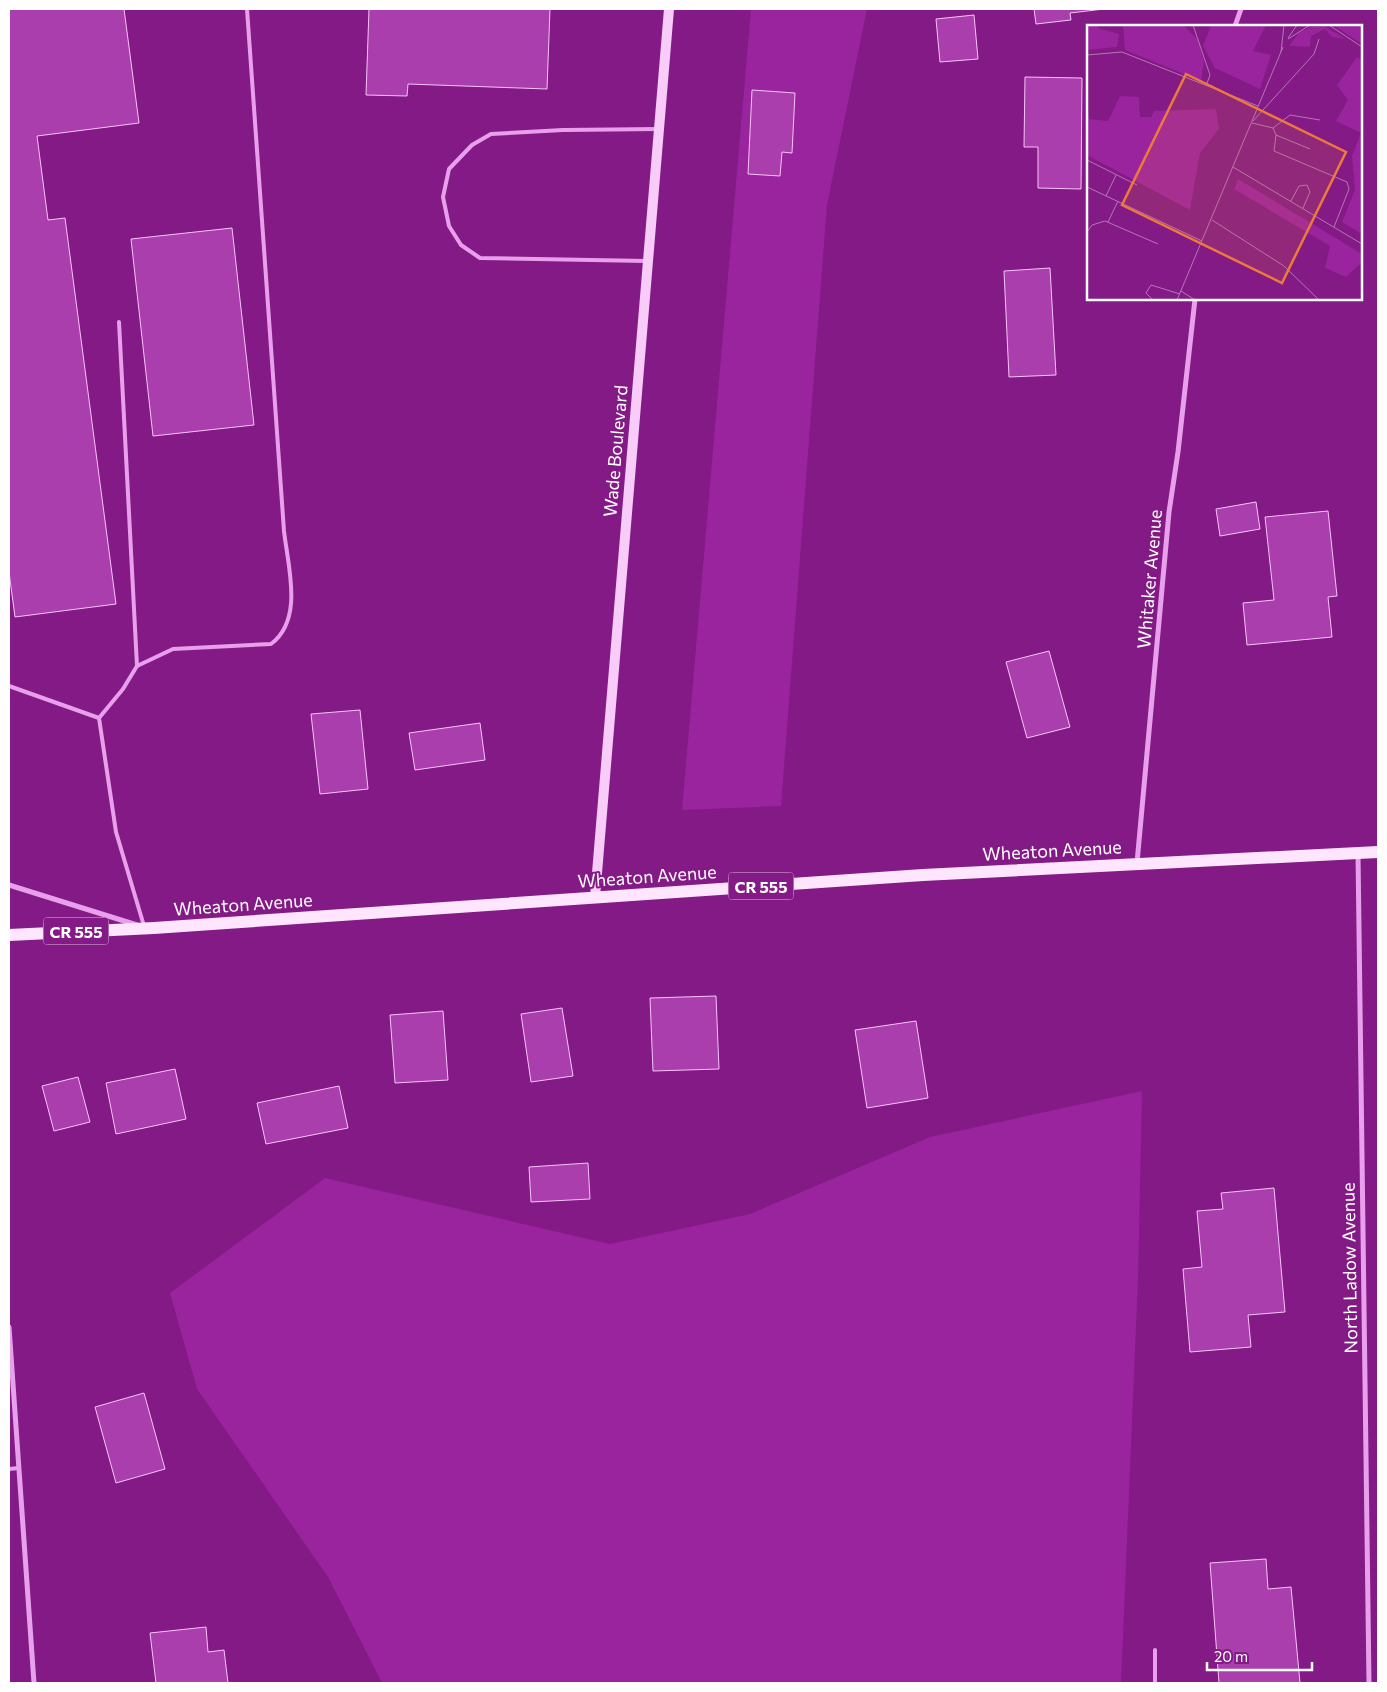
<svg xmlns="http://www.w3.org/2000/svg" width="1387" height="1692" font-family="Commissioner,sans-serif">
<style>
.green{fill:#9a239e}
.building{fill:#aa3eac;stroke:#f7c5f9}
.lines{fill:none;stroke-linecap:round;stroke-linejoin:round}
.service{stroke:#e9a0ec;stroke-width:4}
.minor{stroke:#e9a0ec;stroke-width:5}
.secondary{stroke:#f8ccf9;stroke-width:10}
.primary{stroke:#ffe5fe;stroke-width:12}
.labels{text-anchor:middle;dominant-baseline:central;stroke-width:4;stroke-linejoin:round;paint-order:stroke}
.shield{fill:#831a85;stroke:#dabada;stroke-width:1}
.shield-label{font-size:16px;font-weight:bold;fill:#fff}
.street-label{font-size:18px;fill:#fff;stroke:#831a85}
.inset-road{fill:none;stroke:#b576b6;stroke-width:1}
.view{fill:#ed7a3d;fill-opacity:0.15;stroke:#ed7a3d;stroke-width:2.5}
.inset-edge{fill:none;stroke:#fff;stroke-width:2.5}
</style>
<rect width="100%" height="100%" fill="#831a85"/>
<g class="green">
<path d="M751 9H867L827 205 781 806 682 810Z"/>
<path d="M1142 1091 1138 1280 1121 1683H382L328 1577 197 1389 170 1293 325 1178 610 1244 750 1214 930 1137Z"/>
</g>
<g class="building">
<path d="M9 9H124L139 123 37 136 48 220 65 218 116 604 15 617 9 572Z"/>
<path d="M369 9H550L547 89 408 84 407 96 366 95Z"/>
<path d="M1034 9H1104L1070 13 1071 20 1036 24Z"/>
<path d="M974 15 978 59 940 62 936 19Z"/>
<path d="M1025 77 1082 78 1081 189 1038 188V147H1024Z"/>
<path d="M752 90 795 93 792 153 782 152 780 176 748 174Z"/>
<path d="M232 228 254 425 153 436 131 239Z"/>
<path d="M1050 268 1056 375 1009 377 1004 271Z"/>
<path d="M1256 502 1260 529 1220 536 1216 509Z"/>
<path d="M1328 511 1337 596 1328 597 1332 637 1247 645 1243 603 1274 600 1265 517Z"/>
<path d="M1049 651 1070 727 1027 738 1006 662Z"/>
<path d="M360 710 368 789 320 794 311 714Z"/>
<path d="M480 723 485 760 415 770 409 733Z"/>
<path d="M716 996 719 1069 653 1071 650 998Z"/>
<path d="M562 1008 573 1076 531 1082 521 1014Z"/>
<path d="M443 1011 448 1080 395 1083 390 1015Z"/>
<path d="M916 1021 928 1098 867 1108 855 1030Z"/>
<path d="M175 1069 186 1119 116 1134 106 1083Z"/>
<path d="M78 1077 90 1122 54 1131 42 1086Z"/>
<path d="M339 1086 348 1128 266 1144 257 1103Z"/>
<path d="M588 1163 590 1199 531 1202 529 1167Z"/>
<path d="M1274 1188 1285 1312 1248 1315 1251 1347 1190 1352 1183 1269 1202 1267 1197 1211 1223 1209 1221 1193Z"/>
<path d="M144 1393 165 1469 116 1483 95 1407Z"/>
<path d="M1266 1559 1268 1589 1291 1587 1300 1683H1219L1210 1563Z"/>
<path d="M206 1627 208 1652 224 1650 228 1683H156L150 1633Z"/>
</g>
<g class="lines">
<g class="service">
<path d="M647 261 480 258 461 245 449 226 443 197 449 169 472 145 491 134 563 130 659 129"/>
<path d="M119 322 137 666"/>
<path d="M9 686 99 718"/>
<path d="M144 926 116 832 99 718 123 689 137 666 173 649 271 644C304 619 288 567 284 531L247 9"/>
<path d="M9 1469 19 1468"/>
<path d="M1155 1650V1683"/>
</g>
<g class="minor">
<path d="M1235 26 1241 9"/>
<path d="M1358 854 1369 1683"/>
<path d="M1137 863 1169 512 1178 452 1195 299"/>
<path d="M9 885 137 925"/>
<path d="M9 1327 34 1683"/>
</g>
<path class="secondary" d="M595 897 669 9"/>
<path class="primary" d="M9 935 154 928 923 875 1378 852"/>
</g>
<g class="labels">
<g class="shield">
<rect x="728.5" y="872.5" width="65" height="27" rx="4"/>
<rect x="43.5" y="917.5" width="65" height="27" rx="4"/>
</g>
<g class="shield-label">
<text x="761" y="886">CR 555</text>
<text x="76" y="931">CR 555</text>
</g>
<g class="street-label">
<text transform="translate(615 451) rotate(-85)">Wade Boulevard</text>
<text transform="translate(1149 579) rotate(-85)">Whitaker Avenue</text>
<text transform="translate(1052 850) rotate(-3)">Wheaton Avenue</text>
<text transform="translate(647 876) rotate(-4)">Wheaton Avenue</text>
<text transform="translate(243 904) rotate(-4)">Wheaton Avenue</text>
<text transform="translate(1349 1268) rotate(-91)">North Ladow Avenue</text>
</g>
</g>
<g transform="translate(1087 25)">
<rect width="275" height="275" fill="#831a85"/>
<path d="M0 0H12L11 3 32 9 30 22 0 25ZM36 0H96L111 15 117 36 114 56 38 25ZM124 0H179L166 26 184 30 173 64 128 43 116 21ZM246 0H275V19ZM223 2H238L259 14 245 12 238 4 224 11 223 22 202 21 212 8ZM270 32 275 35V209L255 197 268 165 265 131 274 108 249 96 261 75 250 60ZM33 71 52 72 53 92H64L67 86 129 84 132 104 113 128 103 185 0 130V77L2 94 21 96ZM151 154 275 229V237L259 252 238 243 243 221 147 164Z" fill="#9a239e"/>
<path class="inset-road" d="M106 0 123 50 119 61M242 0 275 22M201 13 210 0M201 14 223 0M194 27 197 0M0 30 35 27 171 81M166 96 227 29 232 14M165 98 186 103 189 110 187 126 260 157 262 164 247 202M186 103 203 90 233 95M189 110 223 124M0 135 50 160M146 142 275 219M0 162 115 216M19 171 29 150M204 176 212 161 220 160 223 167 216 183M125 195 197 241 232 275M21 197 31 176M0 207 5 200 18 196 71 219M94 266 108 275M66 275 59 268 64 260 93 269M90 275 196 22"/>
<path class="view" d="M99 49 259 127 195 258 35 180Z"/>
<rect width="275" height="275" class="inset-edge"/>
</g>
<rect width="1387" height="1692" fill="none" stroke="#ffffff" stroke-width="20"/>
<path d="M1207 1662v8h105v-8" fill="none" stroke="#ffffff" stroke-width="2.5"/>
<text x="1214" y="1662" font-size="15" fill="#ffffff" stroke="#831a85" stroke-width="4" paint-order="stroke">20 m</text>
</svg>
